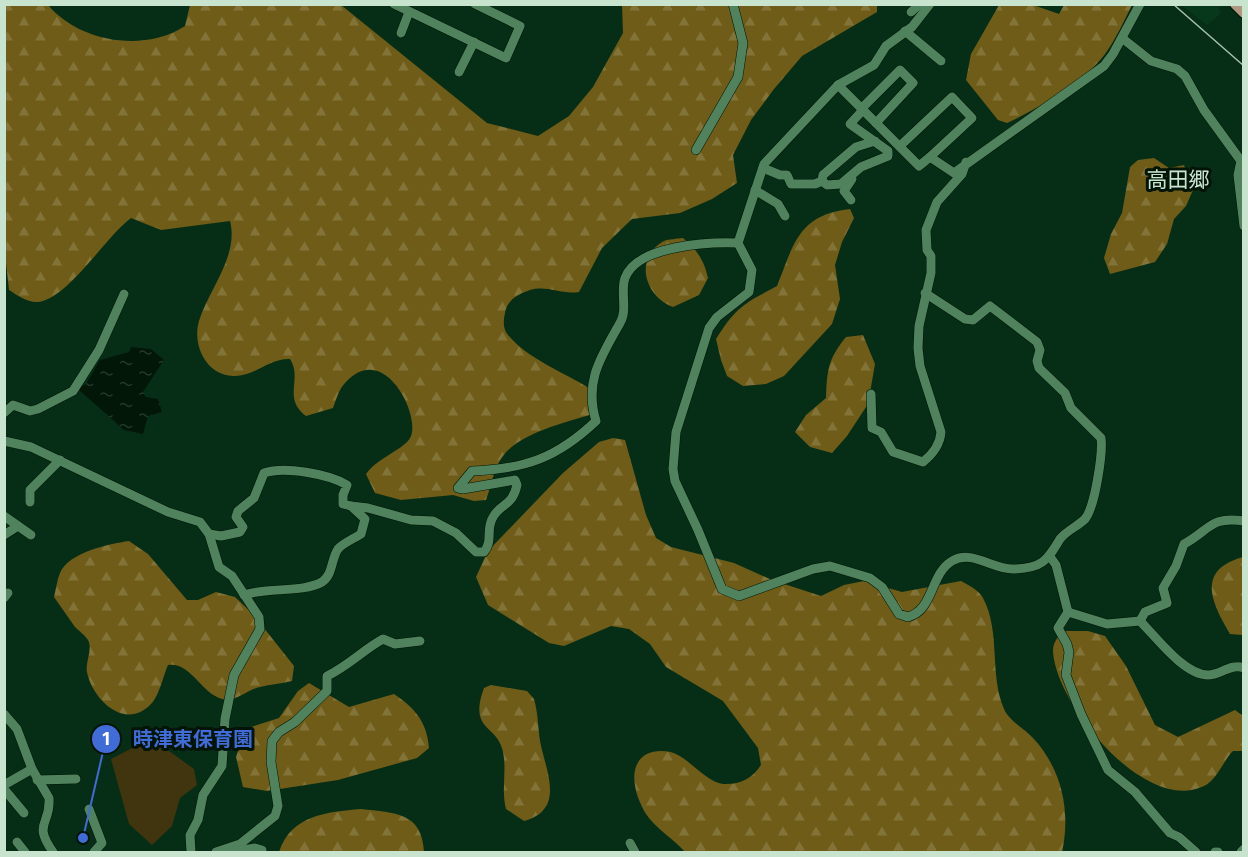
<svg xmlns="http://www.w3.org/2000/svg" width="1248" height="857" font-family="'Fira Sans Condensed','Noto Sans JP',sans-serif">
<style>
.built{fill:#08381b}
.forest{fill:url(#forest-firs)}
.pitch{fill:#41350f}
.water{fill:url(#water-ripples)}
.lines{fill:none;stroke-linecap:round;stroke-linejoin:round}
.minor-casing{stroke:#001505;stroke-width:10}
.major-casing{stroke:#001505;stroke-width:12}
.minor{stroke:#4f825d;stroke-width:9}
.major{stroke:#b0977f;stroke-width:10}
.rail{stroke:#a5c2ac;stroke-width:1.5}
.labels{text-anchor:middle;dominant-baseline:central;stroke-width:6;stroke-linejoin:round;paint-order:stroke}
.quarter-label{font-size:21px;fill:#c8e3ce;stroke:#021406}
.leader{fill:none;stroke:#3f6cd6;stroke-width:2}
.callout-dot{fill:#3f6cd6;stroke:#021406;stroke-width:2}
.mark-label{font-size:18px;text-anchor:middle;font-weight:bold;fill:#fff}
.callout-label{font-size:20px;text-anchor:middle;font-weight:bold;fill:#3f6cd6;stroke:#021406;stroke-width:6;stroke-linejoin:round;paint-order:stroke}
</style>
<defs>
<pattern id="forest-firs" width="22" height="20" patternUnits="userSpaceOnUse" patternTransform="scale(1.5)"><rect width="22" height="20" fill="#6f5c18"/><path d="M5 1l3.5 6h-7zM16 11l3.5 6h-7z" fill="#827338"/></pattern>
<pattern id="water-ripples" width="26" height="14" patternUnits="userSpaceOnUse" patternTransform="scale(1.5)"><rect width="26" height="14" fill="#021708"/><path d="M2 4q2-2 4 0t4 0M15 11q2-2 4 0t4 0" fill="none" stroke="#25392b"/></pattern>
</defs>
<rect width="100%" height="100%" fill="#062e16"/>
<path class="built" d="M1181 5H1222L1218 8 1221 13 1207 25Z"/>
<g class="forest">
<path d="M4 5H48C79 42 144 53 185 26L190 5H341L487 123 538 136 569 116 593 87 623 33 622 5H877V12L802 56 774 89 751 120 733 155 737 183 712 199 680 213 632 219 602 248 579 292C561 295 548 285 530 290 518 294 507 300 505 313 503 321 503 329 508 335 528 359 563 372 589 388L596 413C570 421 519 433 503 456 494 467 491 487 486 500L474 501 453 495 401 500 375 493 366 474C378 457 406 449 411 436 420 413 383 340 345 383 339 389 336 400 333 408L306 416C282 398 303 379 290 359 269 358 254 377 233 376 206 375 192 345 199 321 209 289 239 256 230 221L161 230 131 218C106 236 68 299 38 302 28 303 17 295 9 290L4 244Z"/>
<path d="M999 5H1033L1059 14 1064 5H1132C1124 21 1116 39 1105 54 1083 83 1039 108 1007 123L998 120 966 80 971 54Z"/>
<path d="M1154 158 1169 168 1184 165 1193 190 1186 206 1174 219 1167 244 1155 262 1110 274 1104 258 1111 234 1122 213 1130 167 1138 160Z"/>
<path d="M850 209 854 218 842 242 835 265 840 299 832 324 784 376 766 384 743 386 727 376 721 360 716 339C737 306 744 304 777 286 794 244 798 215 850 209Z"/>
<path d="M683 238C697 250 704 260 708 278L699 295 673 307C645 297 633 258 664 241 669 239 677 239 683 238Z"/>
<path d="M863 335 875 364 868 404 847 436 832 453 810 447 795 432 806 415 826 398C827 370 828 359 846 337Z"/>
<path d="M613 438 625 440 646 515 656 538 671 547 734 563 772 580 821 596 844 585 864 581 902 592 961 581C968 585 979 590 983 598 1001 632 989 674 1004 709 1009 721 1025 729 1033 738 1062 769 1071 812 1062 852H685C674 839 655 828 646 814 636 798 626 768 645 755 653 750 668 750 676 754 691 761 707 782 723 784 739 785 752 779 761 765L758 748 723 701 666 667 650 644 629 629 611 626 564 646 549 643 488 605 476 577 488 551 563 473 599 442Z"/>
<path d="M129 541 148 554 187 600H198L216 592 235 597 252 613 294 666 292 681C281 684 271 684 260 687 245 690 234 706 217 697 200 689 189 662 168 665 163 676 159 698 149 706 123 730 92 698 87 672 85 662 93 650 88 640 85 635 79 631 75 627 68 617 61 607 54 597 56 589 57 580 60 573 69 552 109 544 129 541Z"/>
<path d="M1243 557V635L1230 634C1211 602 1196 570 1243 557Z"/>
<path d="M1063 631H1088L1105 636 1126 666 1155 725 1178 737 1235 710 1243 716V757L1242 751H1233C1223 761 1217 780 1204 786 1145 815 1055 703 1053 651 1053 642 1058 637 1063 631Z"/>
<path d="M309 683 349 707 394 694C415 708 427 722 429 748L417 758 338 780 267 791 243 787 236 757 245 729 279 718 298 691Z"/>
<path d="M491 685 527 691 534 699C538 713 538 727 540 741 546 772 566 809 524 821L506 809C501 790 507 771 503 752 498 724 468 732 484 688Z"/>
<path d="M361 809C395 813 422 812 424 852H279C291 815 327 812 361 809Z"/>
</g>
<path class="pitch" d="M151 738 194 769 197 785 180 798 172 826 152 845 129 824 111 759Z"/>
<path class="water" d="M131 347 151 349 164 360 143 392 146 397 158 399 162 412 148 416 143 434 124 430 78 389 86 384 100 360 129 352Z"/>
<g class="lines">
<defs>
<g id="minor">
<path d="M394 4 506 58 520 26 475 4"/>
<path d="M911 12 920 4"/>
<path d="M905 31 941 61"/>
<path d="M401 33 409 12"/>
<path d="M1122 38 1151 61 1177 69 1185 76 1204 110 1241 161 1238 175 1244 226"/>
<path d="M459 72 474 42"/>
<path d="M838 85 919 166 930 157 954 173 1104 66 1113 54 1140 4"/>
<path d="M862 108 900 70 913 83 876 123"/>
<path d="M863 110 850 124 888 151V156L861 167 841 184 827 185 822 181 823 175 856 147 875 141"/>
<path d="M900 146 952 97 972 118 930 157"/>
<path d="M696 150 738 77 743 43 733 4"/>
<path d="M763 168 780 175H787L791 184H815L822 181"/>
<path d="M755 190 778 204 785 216"/>
<path d="M851 200 844 191 852 179"/>
<path d="M925 293 965 319 973 320 990 306 1037 342 1040 350 1037 361 1039 368 1065 393 1071 408 1101 438C1103 453 1095 507 1085 519 1078 526 1066 531 1060 539 1047 561 1042 568 1014 569 993 570 972 549 952 561 930 574 934 610 908 617L899 614 882 587 870 578 830 566 813 569 739 596 722 589 698 530 675 481 673 469 676 432 709 328 717 317 749 292 752 270 738 243 764 164 838 85 874 65 886 46 912 27 930 4"/>
<path d="M871 394 872 428 881 432 893 452 923 462C933 454 940 445 941 432L920 366 918 348 919 326 931 273V256L927 250 926 230 937 202 962 174 966 162"/>
<path d="M4 413 13 405 30 411 38 409 73 391 99 350 124 294"/>
<path d="M4 441 31 447 168 512 200 522 209 534 219 567 232 576 259 617 260 629 234 675 225 719 222 766 203 795 198 820 190 835 191 852"/>
<path d="M30 502V490L60 460"/>
<path d="M351 506 368 508 411 520 433 521 456 533 476 552H484C493 541 486 531 492 519 499 503 512 508 517 485L515 480 463 489 458 488 472 471C525 469 557 458 596 421 584 381 601 357 620 323 628 310 620 292 625 278 637 245 710 242 738 243"/>
<path d="M4 516 31 535"/>
<path d="M209 534 221 536 240 532 243 527 236 517 238 511 254 498 264 473C284 466 329 474 347 485L343 495V504L351 506 365 519 361 534C355 538 343 543 338 549 331 559 333 575 322 582 303 593 266 587 244 595"/>
<path d="M4 535 18 526"/>
<path d="M1051 558 1056 565 1068 612"/>
<path d="M4 598 8 593"/>
<path d="M1068 612 1058 628 1067 644 1069 652 1066 675 1081 714 1108 770 1135 792 1170 833 1179 837 1196 852"/>
<path d="M1068 612 1107 624 1140 621C1156 637 1184 675 1208 675 1221 675 1230 663 1244 668"/>
<path d="M1140 621 1145 612 1167 603 1163 588 1176 566 1184 544C1210 530 1210 516 1244 521"/>
<path d="M4 714 17 729 32 769 49 798C51 826 32 822 53 852"/>
<path d="M37 780 76 779"/>
<path d="M4 785 32 769"/>
<path d="M4 789 24 813"/>
<path d="M89 809 102 843 94 852"/>
<path d="M17 842 25 852"/>
<path d="M630 843 635 852"/>
<path d="M216 852 240 844 275 816 278 806 271 762 272 741 279 732 295 722 327 691V676C348 666 363 650 383 639L395 644 420 641"/>
<path d="M231 852 255 848 262 850"/>
<path d="M1215 852H1218"/>
<path d="M1241 852 1244 849"/>
</g>
<path id="major" d="M1235 4 1244 13"/>
</defs>
<use href="#minor" class="minor-casing"/>
<use href="#major" class="major-casing"/>
<use href="#minor" class="minor"/>
<use href="#major" class="major"/>
<path class="rail" d="M1173 4 1244 66"/>
</g>
<g class="labels">
<g class="quarter-label">
<text x="1178" y="180">高田郷</text>
</g>
</g>
<path class="leader" d="M83 838L106 739"/>
<g class="callout-dot">
<circle cx="83" cy="838" r="6"/>
<circle cx="106" cy="739" r="15"/>
</g>
<g class="mark-label">
<text x="106" y="745">1</text>
</g>
<g class="callout-label">
<text x="193" y="746">時津東保育園</text>
</g>
<rect width="1248" height="857" fill="none" stroke="#c8e3ce" stroke-width="12"/>
</svg>
